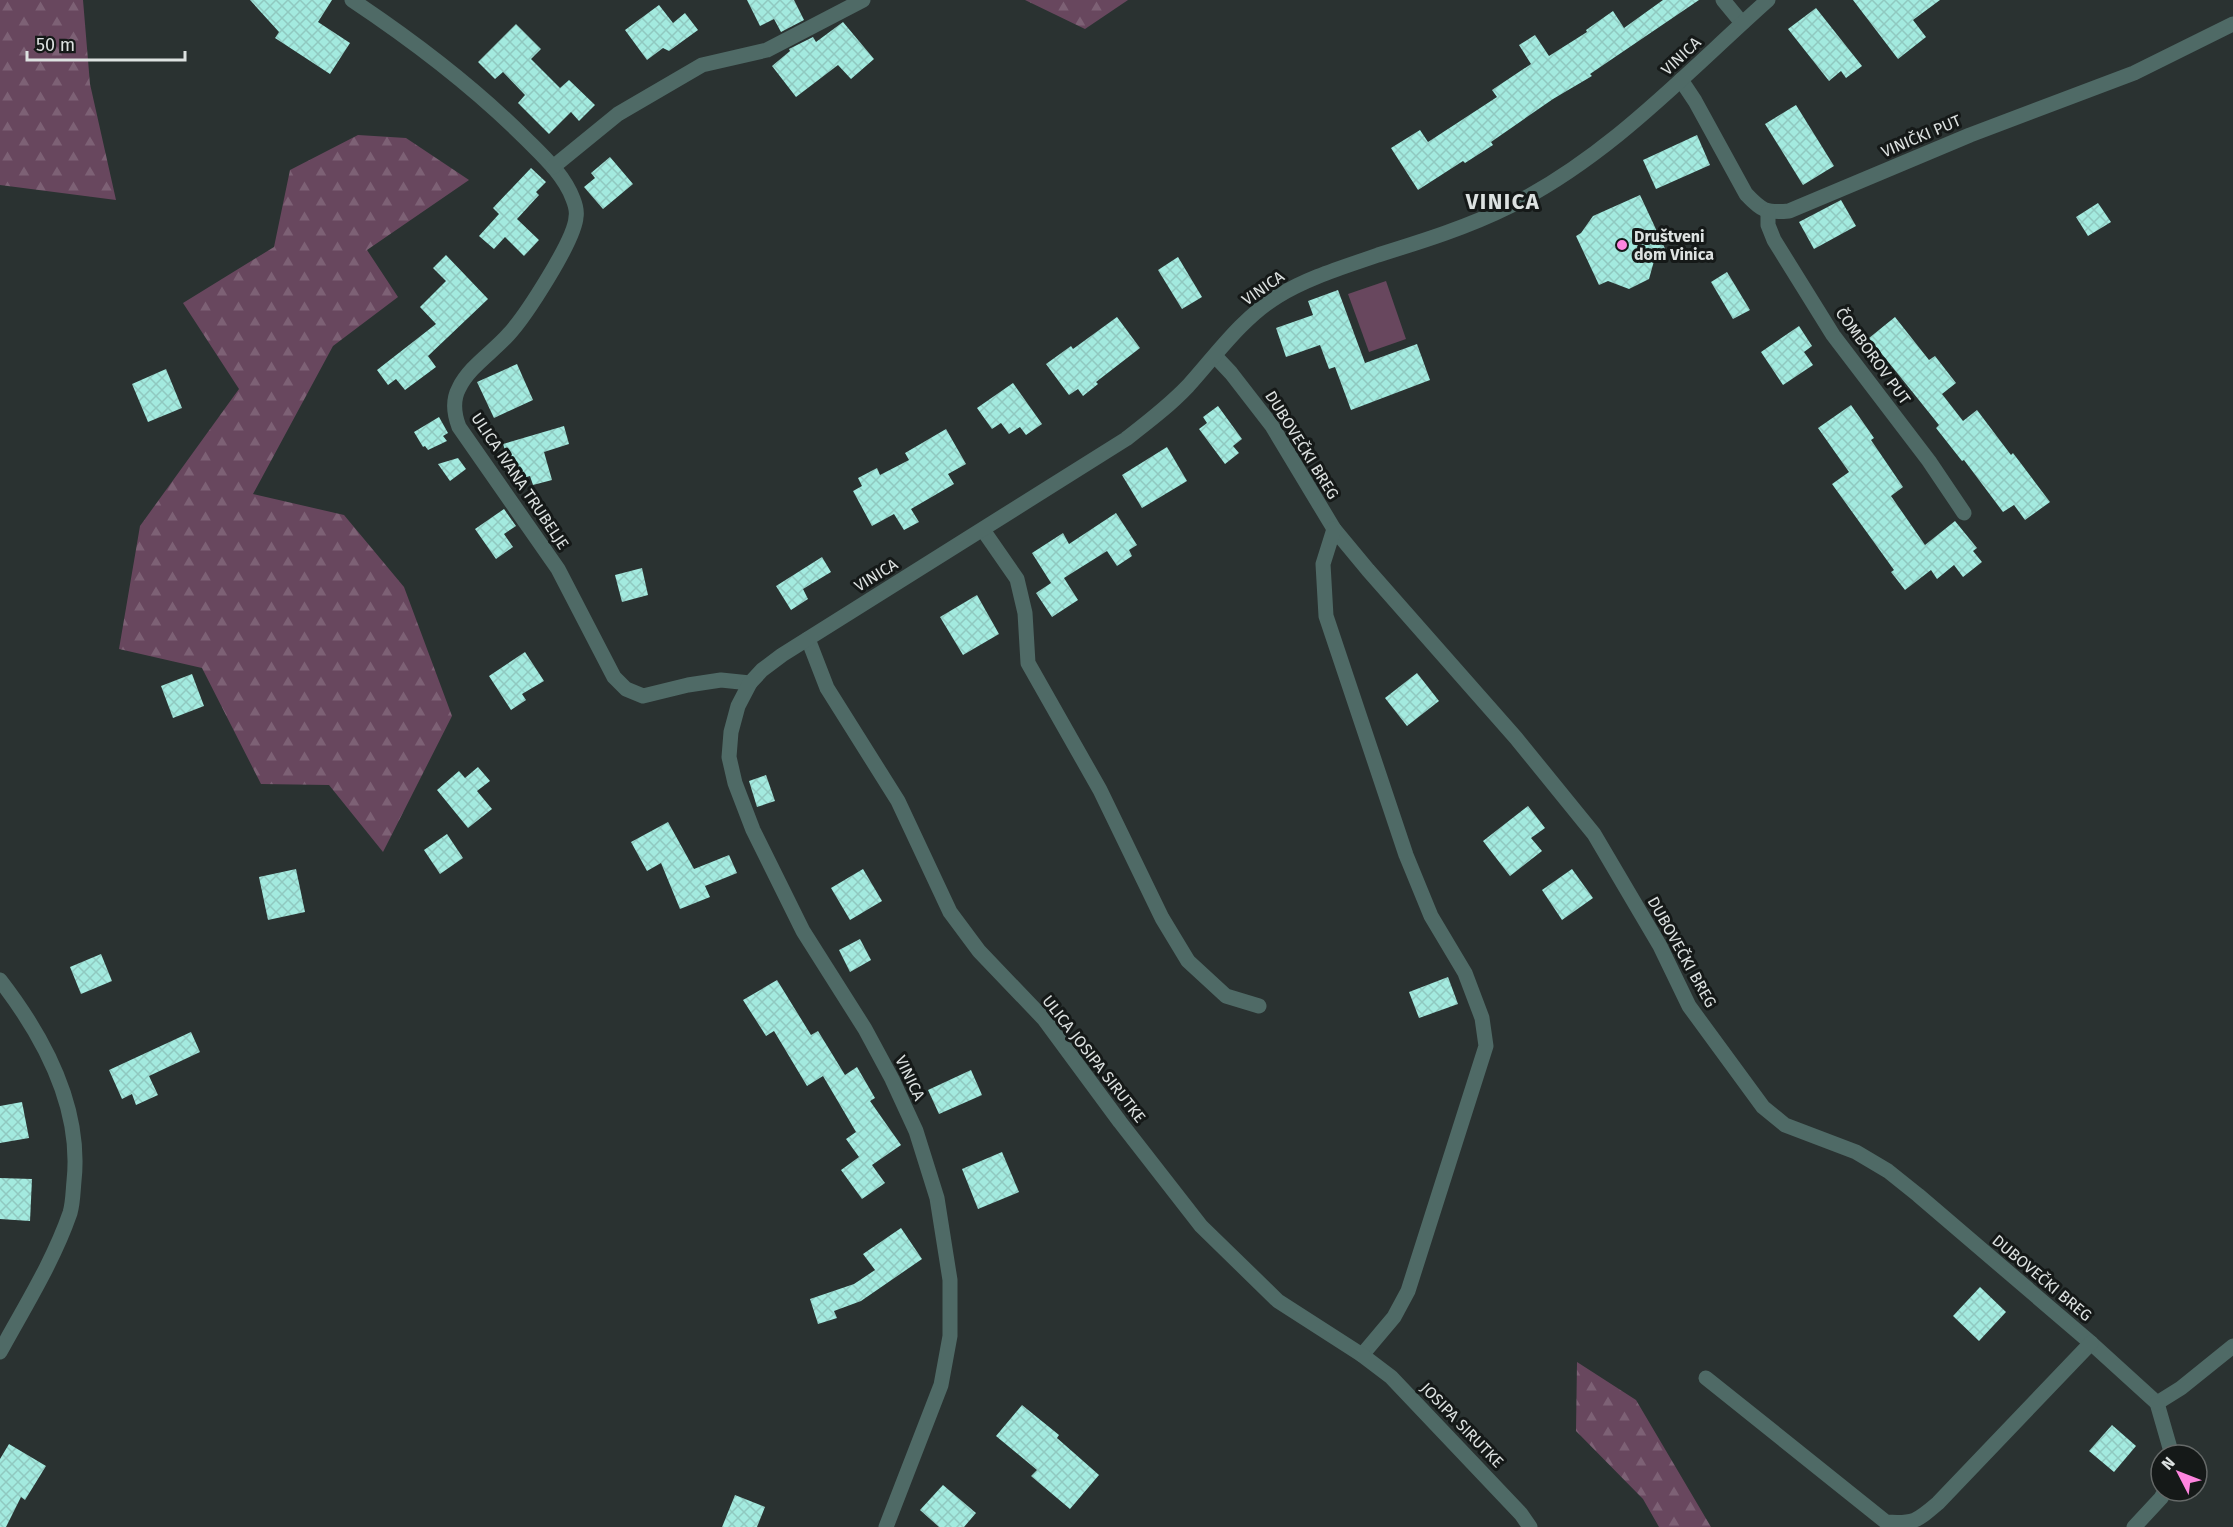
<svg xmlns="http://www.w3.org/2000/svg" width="2233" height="1527" font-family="'Fira Sans',sans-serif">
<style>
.forest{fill:url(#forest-firs)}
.pitch{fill:#68475e}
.building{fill:url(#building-cross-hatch)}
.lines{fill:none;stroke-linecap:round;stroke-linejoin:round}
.minor{stroke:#4f6a66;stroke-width:15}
.poi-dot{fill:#fe85df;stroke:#151918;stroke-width:2}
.labels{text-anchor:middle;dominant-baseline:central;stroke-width:6;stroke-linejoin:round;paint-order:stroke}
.street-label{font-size:16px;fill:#dde2e1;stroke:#151918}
.poi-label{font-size:16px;font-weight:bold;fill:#dde2e1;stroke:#151918;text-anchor:start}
.district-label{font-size:22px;font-weight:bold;letter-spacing:1.5px;fill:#dde2e1;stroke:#151918}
</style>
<defs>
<pattern id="forest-firs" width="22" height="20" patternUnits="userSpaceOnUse" patternTransform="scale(1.5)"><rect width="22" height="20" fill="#68475e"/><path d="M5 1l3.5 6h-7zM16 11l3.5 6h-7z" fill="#7d6175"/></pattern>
<pattern id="building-cross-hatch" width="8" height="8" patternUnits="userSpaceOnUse" patternTransform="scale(1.5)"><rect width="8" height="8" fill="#a3eadf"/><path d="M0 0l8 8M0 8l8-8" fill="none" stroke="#90c9c0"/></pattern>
</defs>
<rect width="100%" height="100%" fill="#2a3231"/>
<g class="forest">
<path d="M0 0H83L90 84 116 200 0 185Z"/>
<path d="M1025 0H1128L1085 29Z"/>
<path d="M358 135 406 138 469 180 367 250 398 297 333 346 253 494 344 515 404 587 452 716 383 852 329 785 261 784 202 668 119 649 140 526 239 389 183 303 274 247 290 170Z"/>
<path d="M1577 1362 1636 1400 1711 1527H1659L1643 1499 1576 1431Z"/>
</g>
<path class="pitch" d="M1386 281 1406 339 1369 352 1348 294Z"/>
<g class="building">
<path d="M250 0H332L318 22 350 43 330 74 275 38 279 32Z"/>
<path d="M747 0H794L804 20 781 32 774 19 760 26Z"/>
<path d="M1663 0H1699L1590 74 1592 76 1553 99 1491 142 1493 145 1465 163 1463 161 1418 190 1391 148 1420 130 1428 142 1497 97 1492 90 1531 64 1519 45 1535 35 1549 56 1587 32 1586 30 1613 11 1624 28Z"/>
<path d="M1853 0H1940L1913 20 1926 37 1898 59Z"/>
<path d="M659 5 673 23 685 13 698 30 669 51 663 48 647 60 625 30Z"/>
<path d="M1816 8 1862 66 1846 78 1841 71 1829 81 1788 29Z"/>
<path d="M843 22 874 59 851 79 838 65 796 97 772 66 790 51 789 49 813 37 816 42Z"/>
<path d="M516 24 541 49 531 59 560 88 569 80 595 105 579 121 571 112 549 134 518 103 525 95 503 72 495 79 478 62Z"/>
<path d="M1796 105 1834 166 1803 185 1765 124Z"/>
<path d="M1697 135 1710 165 1656 189 1643 160Z"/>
<path d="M610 157 633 184 603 209 584 187 595 178 591 173Z"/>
<path d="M531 168 546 182 536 192 539 195 517 219 539 240 524 256 505 237 494 249 479 236 499 214 493 208Z"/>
<path d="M1640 195 1668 255 1654 261 1649 279 1629 289 1608 281 1599 285 1576 236 1581 233 1593 216Z"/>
<path d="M1841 200 1856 226 1814 249 1799 222Z"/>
<path d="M2098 203 2111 222 2088 236 2076 217Z"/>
<path d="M446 255 488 299 428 356 436 367 405 390 396 379 388 385 377 370 436 324 420 307 446 281 433 268Z"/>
<path d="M1178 257 1202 297 1182 309 1158 270Z"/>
<path d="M1727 272 1750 310 1733 319 1711 282Z"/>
<path d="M1338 290 1365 363 1417 344 1430 380 1351 410 1335 367 1329 369 1320 345 1286 357 1276 328 1313 315 1308 301Z"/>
<path d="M1117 317 1140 348 1096 382 1098 384 1083 396 1078 389 1069 395 1046 364 1071 346 1073 349Z"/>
<path d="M1895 317 1929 360 1935 356 1956 383 1942 394 1963 421 1977 410 2011 455 2013 453 2050 502 2025 520 2014 505 2003 512 1964 460 1962 461 1936 428 1939 425 1869 338Z"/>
<path d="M1799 326 1812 346 1804 352 1813 365 1783 385 1761 352Z"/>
<path d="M517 364 533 400 494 418 477 382Z"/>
<path d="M166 369 182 408 148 422 132 384Z"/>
<path d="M1013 383 1042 424 1026 435 1020 427 1009 434 1001 423 992 429 977 408Z"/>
<path d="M1851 405 1874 438 1871 440 1903 487 1891 496 1925 545 1955 521 1977 548 1973 551 1982 562 1963 577 1954 565 1937 579 1931 570 1905 590 1891 572 1894 570 1832 484 1849 472 1818 428Z"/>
<path d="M1218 406 1242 439 1233 446 1239 453 1225 464 1199 429 1207 423 1203 417Z"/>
<path d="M439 417 448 433 443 436 447 441 428 450 425 446 423 447 414 432Z"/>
<path d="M564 426 569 444 544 452 552 480 533 485 530 476 520 479 515 460 509 462 503 444Z"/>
<path d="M946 429 966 464 948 474 954 484 911 509 919 522 904 530 894 514 872 526 853 491 862 486 858 478 877 468 880 475 909 460 905 453Z"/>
<path d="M1167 447 1187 481 1142 508 1122 475Z"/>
<path d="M458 458 466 469 450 481 438 464Z"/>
<path d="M504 509 516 526 504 534 513 547 496 559 475 529Z"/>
<path d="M1116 513 1137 545 1129 550 1132 556 1117 566 1107 551 1064 578 1078 600 1052 617 1036 593 1051 583 1032 553 1063 533 1069 544Z"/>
<path d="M822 557 831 572 803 589 808 599 791 610 776 586Z"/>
<path d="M642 568 648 595 622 602 615 575Z"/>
<path d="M977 595 999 634 963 655 940 617Z"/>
<path d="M525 652 544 681 522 694 526 700 511 710 489 676Z"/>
<path d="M1417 673 1439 701 1407 726 1385 698Z"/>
<path d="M192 674 204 706 173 718 161 686Z"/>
<path d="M478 767 490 781 477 791 492 809 468 828 437 790 459 771 465 778Z"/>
<path d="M766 775 775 801 757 807 749 781Z"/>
<path d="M1528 806 1545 828 1531 838 1542 851 1510 876 1483 841Z"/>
<path d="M668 822 694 869 729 855 737 873 705 886 710 897 680 909 661 863 647 871 631 842Z"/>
<path d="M447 834 463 858 440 874 424 850Z"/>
<path d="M296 869 305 912 268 920 259 877Z"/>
<path d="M863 869 882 901 850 920 831 888Z"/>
<path d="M1572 869 1593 898 1562 920 1542 890Z"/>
<path d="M860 939 871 960 850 972 839 950Z"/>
<path d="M101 954 112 981 81 994 70 967Z"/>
<path d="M1448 977 1458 1004 1419 1018 1409 992Z"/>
<path d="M777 980 811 1035 818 1031 845 1075 857 1067 875 1098 870 1101 901 1145 872 1165 885 1183 862 1199 841 1170 859 1157 846 1139 856 1132 823 1076 807 1086 774 1031 766 1036 743 1000Z"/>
<path d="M191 1032 200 1052 149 1076 158 1095 136 1105 132 1094 122 1099 109 1070Z"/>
<path d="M971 1070 982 1095 939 1114 928 1090Z"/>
<path d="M22 1102 29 1138 0 1143V1106Z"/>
<path d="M1002 1152 1019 1192 978 1209 962 1169Z"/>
<path d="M0 1178 32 1179 30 1221 0 1219Z"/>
<path d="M901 1228 922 1259 861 1301 834 1311 837 1318 818 1324 810 1299 854 1284 875 1270 863 1254Z"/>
<path d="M1980 1287 2006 1312 1979 1341 1953 1316Z"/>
<path d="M1022 1405 1059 1435 1057 1438 1099 1475 1070 1509 1031 1476 1037 1470 996 1436Z"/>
<path d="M2112 1425 2136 1446 2114 1472 2089 1451Z"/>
<path d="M9 1444 46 1466 25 1500 21 1497 6 1527H0V1459Z"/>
<path d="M943 1485 976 1513 964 1527H939L920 1510Z"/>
<path d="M735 1495 765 1507 757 1527H722Z"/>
</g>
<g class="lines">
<g class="minor">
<path d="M352 0C415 42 473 86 526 139 544 157 564 175 573 199 575 204 577 212 576 217 575 240 525 317 508 335 493 352 469 367 459 388 452 401 454 414 459 427L558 569 614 677 626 689 643 696 688 685 721 680 750 683"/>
<path d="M1723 0 1742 23"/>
<path d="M1681 80 1695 101 1746 194C1762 211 1766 213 1789 211L1970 135 2134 73 2233 24"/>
<path d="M553 167 618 114 702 65 767 50 863 0"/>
<path d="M1768 212V225L1774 240 1833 335 1929 461 1964 513"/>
<path d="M1215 356 1231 373 1272 426 1334 529 1368 570 1516 738 1594 834 1660 946 1689 1006 1763 1107 1785 1125 1856 1152 1888 1171 1918 1195 2091 1343 2157 1403 2172 1455"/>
<path d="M1334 529 1323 564 1326 616 1406 855 1431 916 1465 973 1482 1018 1486 1046 1408 1291 1394 1317 1362 1355"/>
<path d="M983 530 1017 579 1025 613 1028 663 1100 790 1162 918 1188 961 1226 996 1259 1006"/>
<path d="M808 639 827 688 898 801 950 912 979 951 1044 1019 1120 1122 1201 1226 1278 1301 1362 1355 1391 1377 1521 1514 1530 1527"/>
<path d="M0 980C44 1037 82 1107 74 1181 73 1191 73 1203 70 1213 53 1262 25 1306 0 1352"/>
<path d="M1706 1378 1886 1522C1914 1524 1917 1521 1938 1503L2091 1343"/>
<path d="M2157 1403 2181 1388 2233 1346"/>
<path d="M886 1527 941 1385 950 1336V1280L937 1198 916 1131 892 1079 865 1029 803 931 753 830 735 783 729 757 731 732 738 706 750 683 762 670 782 655 1126 439C1148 422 1169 406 1188 386 1216 355 1242 318 1278 296 1309 277 1344 267 1378 255 1423 241 1468 227 1510 206 1610 156 1686 73 1768 0"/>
<path d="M2134 1527 2161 1498 2165 1491"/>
</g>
</g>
<circle class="poi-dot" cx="1622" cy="245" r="6"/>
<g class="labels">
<g class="street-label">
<text transform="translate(1681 56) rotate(-43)">VINICA</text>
<text transform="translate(1921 136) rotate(-23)">VINIČKI PUT</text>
<text transform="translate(1263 288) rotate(-35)">VINICA</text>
<text transform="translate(1873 356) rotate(54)">ČOMBOROV PUT</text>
<text transform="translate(1302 445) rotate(58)">DUBOVEČKI BREG</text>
<text transform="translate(520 481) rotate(56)">ULICA IVANA TRUBELJE</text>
<text transform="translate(876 575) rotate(-32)">VINICA</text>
<text transform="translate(1682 952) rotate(61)">DUBOVEČKI BREG</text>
<text transform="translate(1094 1059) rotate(52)">ULICA JOSIPA SIRUTKE</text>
<text transform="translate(910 1078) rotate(64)">VINICA</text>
<text transform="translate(2042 1278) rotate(40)">DUBOVEČKI BREG</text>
<text transform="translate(1462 1425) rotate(46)">JOSIPA SIRUTKE</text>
</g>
<g class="poi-label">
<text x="1634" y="236">Društveni<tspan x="1634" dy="18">dom Vinica</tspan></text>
</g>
<g class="district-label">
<text x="1503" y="201">VINICA</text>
</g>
</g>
<g transform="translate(2179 1473) rotate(312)"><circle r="28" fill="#151918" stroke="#656968" stroke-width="1.5"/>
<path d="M0-4.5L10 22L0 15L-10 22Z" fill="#fe85df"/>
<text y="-9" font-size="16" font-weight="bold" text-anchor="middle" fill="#dde2e1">N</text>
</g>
<path d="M27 51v9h158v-9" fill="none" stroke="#dde2e1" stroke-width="3"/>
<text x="36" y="51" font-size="18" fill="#dde2e1" stroke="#151918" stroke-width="4.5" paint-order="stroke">50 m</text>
</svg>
